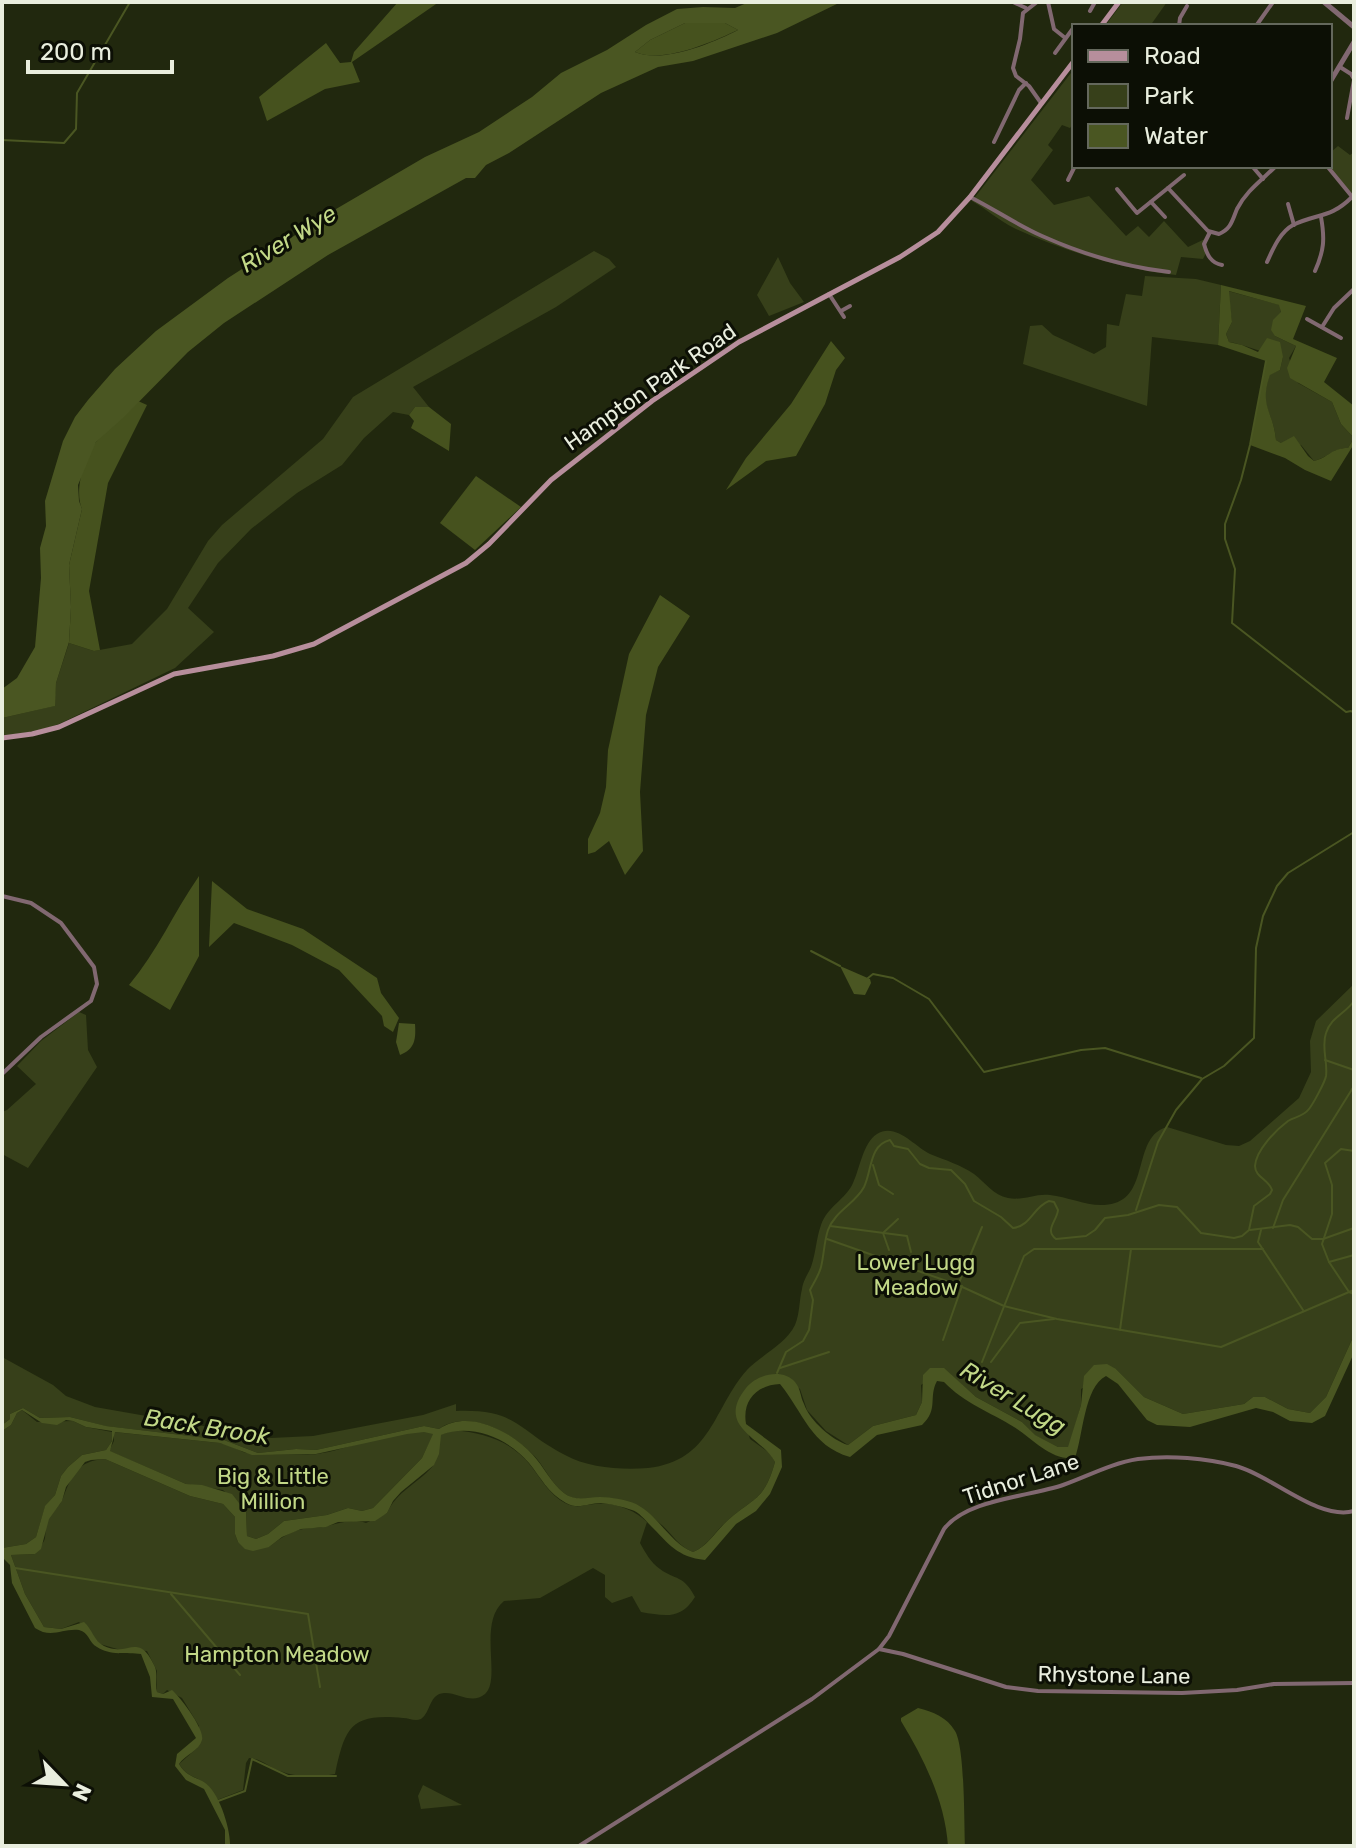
<svg xmlns="http://www.w3.org/2000/svg" width="1356" height="1848" font-family="Rubik,sans-serif">
<style>
.green{fill:#37401a}
.forest{fill:#46521e;fill-rule:evenodd}
.water{fill:#4a5622;fill-rule:evenodd}
.lines{fill:none;stroke-linecap:round;stroke-linejoin:round}
.stream{stroke:#4a5622;stroke-width:2}
.minor{stroke:#816871;stroke-width:4}
.tertiary{stroke:#816871;stroke-width:5}
.secondary{stroke:#b78e9c;stroke-width:5}
.labels{text-anchor:middle;dominant-baseline:central;stroke-width:6;stroke-linejoin:round;paint-order:stroke}
.street-label{font-size:22px;fill:#e9eede;stroke:#0c0f05}
.park-label{font-size:22px;fill:#c2d887;stroke:#0c0f05}
.water-label{font-size:24px;font-style:italic;fill:#c2d887;stroke:#0c0f05}
</style>
<rect width="100%" height="100%" fill="#21280e"/>
<g class="green">
<path d="M1123 2H1167L1150 26H1105Z"/>
<path d="M1074 69V123L1070 128 1062 125 1048 145 1053 150 1031 180 1054 205 1089 196 1126 236 1138 226 1149 237 1164 221 1188 247 1207 238 1206 253 1203 259 1181 257 1176 275C1121 269 1064 251 1014 228 1000 221 986 209 972 201Z"/>
<path d="M1338 146 1350 155 1354 152V199L1327 166H1330V153Z"/>
<path d="M594 251 609 259 616 267 556 307 413 387 429 407H415L409 415 393 412 364 438 342 465 297 493 251 529 218 563 188 608 214 632 175 668 59 724 37 731 2 736V718L54 706 56 683 69 643 94 651 132 644 167 609 208 541 222 525 323 439 353 397Z"/>
<path d="M778 257 790 283 804 302 769 316 757 295Z"/>
<path d="M1145 276 1196 279 1221 285 1218 345 1152 337 1147 406 1023 364 1030 326 1042 325 1053 335 1094 354 1106 347 1107 324 1119 326 1126 294 1142 296Z"/>
<path d="M1228 291 1280 305 1281 313 1275 336 1296 346 1289 358 1298 383 1332 402 1341 424 1354 438 1348 448C1333 448 1327 458 1314 461L1301 445 1281 443 1276 440C1273 409 1258 409 1270 374L1280 370 1283 357C1264 354 1247 345 1229 342L1226 334 1232 322Z"/>
<path d="M1354 984V1335L1326 1397 1310 1413 1288 1409 1265 1397H1253L1244 1404 1183 1414 1144 1397 1116 1369 1081 1389V1405L1069 1448 1058 1447 1034 1435 1022 1422 976 1397 944 1369 921 1385 922 1402 916 1415 873 1426 848 1445 826 1431 807 1410 800 1389 777 1373 739 1400 750 1439 771 1454 775 1462C764 1502 753 1497 727 1521 715 1531 708 1546 693 1552 680 1547 675 1538 665 1528 656 1519 637 1505 624 1501 605 1494 582 1507 564 1493 552 1484 546 1470 537 1459 516 1435 469 1407 439 1429L424 1426 316 1450 296 1449 258 1453 224 1440 105 1426 70 1417 40 1418 23 1408 10 1414V1419L2 1425V1357L53 1385 66 1396 95 1407 271 1438 313 1436 423 1415 456 1404V1411C518 1409 517 1430 565 1455 588 1468 622 1470 648 1468 712 1461 713 1408 747 1370 761 1355 786 1344 795 1325 800 1313 799 1301 802 1289 803 1281 808 1274 811 1267 816 1253 816 1239 821 1225 827 1207 846 1199 853 1183 860 1168 863 1143 877 1134 896 1122 915 1147 930 1154 945 1160 961 1165 974 1174 986 1183 993 1195 1008 1198 1023 1201 1036 1193 1050 1195 1071 1197 1093 1210 1115 1203 1149 1193 1133 1136 1167 1127L1226 1145 1239 1146 1250 1141 1299 1098 1311 1072 1310 1041 1316 1021Z"/>
<path d="M79 1012 86 1015 88 1050 97 1067 28 1168 2 1154V1112L7 1110 36 1084 17 1066 41 1041Z"/>
<path d="M22 1410 37 1422 73 1421 86 1427 112 1432V1441L106 1450 82 1455 68 1467 61 1476 55 1495 45 1507 36 1537 26 1544 2 1548V1431L11 1425 17 1413Z"/>
<path d="M454 1430C484 1433 512 1441 531 1466 542 1480 549 1494 565 1503 576 1509 584 1505 595 1504 613 1501 635 1510 647 1522L640 1543C645 1552 651 1563 660 1569 675 1580 684 1575 695 1597 681 1620 665 1616 641 1612L632 1596 612 1603 605 1597V1575L593 1568 540 1598 504 1601C477 1623 502 1679 485 1694 472 1705 457 1692 444 1693 429 1694 431 1712 421 1719 415 1722 409 1718 403 1718 350 1713 345 1728 335 1774 317 1777 297 1778 280 1771 268 1767 263 1759 249 1758L246 1763 243 1790 217 1800C213 1794 211 1787 205 1783 195 1776 187 1777 179 1764L197 1748 199 1726 182 1698 167 1690 163 1694 157 1692V1671L147 1651 117 1649 100 1644 79 1622 61 1629 44 1627 25 1594 11 1555 35 1554C38 1549 44 1543 45 1538 46 1531 45 1526 48 1519 52 1512 60 1506 63 1498 72 1475 77 1461 105 1459L190 1496 223 1504 235 1517V1534L238 1542 269 1547C279 1539 291 1531 303 1529 310 1527 316 1529 323 1527 337 1524 351 1518 366 1523L387 1513C397 1491 417 1484 432 1467 438 1460 438 1444 440 1435Z"/>
<path d="M114 1432 220 1443C230 1445 235 1448 243 1452 250 1455 307 1455 317 1454 352 1450 399 1424 434 1433L422 1458 373 1508 362 1511 348 1508 327 1515 284 1521 268 1534 256 1539 247 1536 246 1512 223 1490 186 1484 109 1451 114 1441Z"/>
<path d="M423 1785 462 1805 421 1809 418 1796Z"/>
</g>
<g class="forest">
<path d="M398 2H439L352 62 360 82 325 89 267 121 259 97 326 43 340 63 351 62 354 52Z"/>
<path d="M685 23H725L738 30C712 42 663 64 635 52L650 40Z"/>
<path d="M1221 285 1306 306 1293 339 1337 358 1324 382 1354 406V444L1331 481 1305 470 1285 458 1250 445 1266 361 1218 345ZM1229 291 1279 305 1281 312 1273 320 1271 330 1275 336 1296 346 1287 368 1290 378 1332 402 1341 424 1354 438 1348 448C1331 448 1328 458 1314 461L1308 456 1294 436 1281 443 1276 440C1273 410 1259 407 1270 375L1280 370 1283 357 1280 342 1267 338 1258 352 1242 345 1229 342 1226 334 1232 322Z"/>
<path d="M831 341 845 358 836 370 825 404 796 456 766 461 726 490 746 458 791 404Z"/>
<path d="M138 401 147 405 108 483 89 591 100 650 94 651 69 643 71 607 69 565 82 509C74 491 84 457 96 442 107 428 126 415 138 401Z"/>
<path d="M415 407H429L451 424 449 451 411 428 414 421 409 415Z"/>
<path d="M476 476 521 507 475 550 440 523Z"/>
<path d="M660 595 690 616 658 667 646 715 640 792 643 851 625 875 609 841 595 852 588 854V839L600 813 606 787 608 750 629 654Z"/>
<path d="M199 876V956L170 1010 129 985C157 952 174 912 199 876Z"/>
<path d="M212 881 247 909 303 929 377 978 381 993 399 1018 393 1032 384 1026 382 1016 339 970 292 945 234 923 209 947Z"/>
<path d="M918 1708C933 1712 947 1717 955 1731 965 1747 964 1823 965 1846H948C945 1801 924 1759 901 1721V1718Z"/>
</g>
<g class="water">
<path d="M749 2H841L777 33 693 61 658 67 601 93 509 153 486 165 475 178H466L328 255 224 323 188 352 123 418 96 442 78 485 79 501 82 509 69 565 71 607 69 642 56 683 55 706 2 718V689L17 678 35 647 41 578 40 548 46 526 45 501 63 441 75 417 88 400 115 369 156 331 228 278 336 209 425 157 479 132 532 97 561 73 607 50 646 25 677 9 703 7 735 8ZM685 23H725L738 30C713 43 662 64 635 52L650 40Z"/>
<path d="M840 966 870 979 871 983 865 995 854 994Z"/>
<path d="M399 1023 415 1024C416 1039 415 1049 400 1055L396 1042Z"/>
<path d="M1354 1335V1353L1325 1416 1312 1423 1290 1421 1273 1412 1256 1408 1190 1427 1157 1425 1147 1420 1118 1384 1106 1376C1084 1387 1083 1436 1075 1458 1051 1461 1033 1439 1014 1427 990 1412 964 1403 944 1382L937 1381C928 1398 939 1409 922 1425L877 1435 850 1457C811 1446 803 1412 780 1384 757 1385 742 1400 746 1424L781 1450 782 1467 770 1494 756 1511 736 1524 705 1560C677 1557 669 1544 650 1525 645 1520 639 1512 632 1510 624 1507 610 1504 601 1503 588 1503 579 1510 566 1503 548 1493 541 1478 529 1463 508 1438 471 1423 441 1435L439 1454 434 1465 401 1492 393 1501 387 1513 375 1521 338 1522 326 1527 301 1529 282 1537 269 1547 253 1551 245 1549 238 1542 235 1534V1517L223 1504 190 1496 105 1459 91 1460 85 1462 66 1487 62 1501 49 1519 41 1549 35 1554 11 1555 25 1594 44 1627 61 1629 84 1622C92 1629 94 1641 104 1646 129 1658 138 1630 155 1667 158 1675 155 1684 157 1692L163 1694 172 1690C180 1697 205 1729 202 1740 199 1751 185 1755 179 1764 186 1776 193 1776 204 1782 219 1791 231 1830 230 1846H225V1830L204 1789 186 1780 175 1766 177 1754 196 1738 173 1699 152 1697 150 1677 141 1654C127 1652 110 1656 97 1647 89 1643 89 1632 79 1630 63 1628 51 1639 35 1628L12 1583 10 1565 2 1557V1548L26 1544 36 1537 45 1506 55 1495 61 1476 68 1467 82 1455 106 1450 112 1441V1431L86 1427 73 1421 66 1420 57 1425 42 1423 22 1410 17 1413 11 1425 2 1431V1425L10 1419V1414L23 1408 40 1418 70 1417 106 1426 224 1440 258 1453 296 1449 316 1450 424 1426 439 1429C469 1408 512 1432 533 1455 544 1467 551 1483 564 1493 576 1502 587 1497 600 1497 611 1497 627 1500 636 1504 659 1516 670 1543 693 1552 708 1546 715 1532 727 1521 753 1497 764 1502 775 1462 762 1437 715 1427 746 1388 757 1374 783 1368 795 1382 801 1389 800 1396 804 1404 810 1421 832 1440 848 1445L873 1426 916 1415 922 1402 923 1375 930 1368H944L976 1397 1022 1422 1035 1435 1058 1447H1068L1081 1405 1084 1376 1094 1365 1107 1364 1116 1369 1144 1397 1183 1414 1244 1404 1253 1397H1265L1288 1409 1310 1413 1326 1397ZM115 1432 220 1443 252 1455 316 1454 407 1434 424 1432 433 1434 422 1458 373 1508 362 1511 348 1508 327 1515 284 1521 268 1534 256 1539 247 1536 246 1512 232 1494 202 1485 186 1484 110 1451Z"/>
</g>
<g class="lines">
<g class="stream">
<path d="M2 140 64 143 76 129 77 93 130 2"/>
<path d="M1266 361 1250 445 1241 480 1225 524V539L1235 569 1232 623 1346 712 1351 711 1354 713"/>
<path d="M811 951 840 966"/>
<path d="M868 978 873 974 893 978 929 999 984 1072 1081 1050 1105 1048 1201 1078"/>
<path d="M1325 1060 1354 1070"/>
<path d="M1354 1151 1341 1149 1325 1163 1332 1185V1214L1322 1244 1329 1262 1349 1292 1354 1290"/>
<path d="M873 1165 879 1185 893 1194"/>
<path d="M1136 1210 1158 1142 1176 1110 1202 1079 1224 1066 1254 1038 1256 948 1263 916 1277 886 1288 873 1354 832"/>
<path d="M830 1226 907 1236 911 1252"/>
<path d="M1273 1228 1283 1200 1354 1086"/>
<path d="M1250 1230 1290 1225 1298 1227 1312 1239H1323L1354 1228"/>
<path d="M1261 1230 1258 1242 1303 1310"/>
<path d="M827 1239 958 1285 1004 1306 1057 1319 1221 1347 1349 1292 1354 1294"/>
<path d="M889 1250 883 1233 898 1219"/>
<path d="M1329 1262 1354 1255"/>
<path d="M958 1285 982 1227"/>
<path d="M1120 1330 1131 1249"/>
<path d="M943 1340 962 1286"/>
<path d="M982 1362 1024 1256 1034 1249H1263"/>
<path d="M991 1362 1020 1323 1054 1319"/>
<path d="M780 1368 829 1352"/>
<path d="M777 1373 786 1352 803 1341 809 1330 813 1300 810 1290C814 1282 819 1275 821 1267 824 1255 824 1242 828 1230 835 1211 855 1204 864 1187 872 1171 869 1145 890 1140L894 1146 908 1149 920 1164 929 1168 951 1170 965 1184 974 1201 1001 1217 1013 1228C1031 1226 1033 1207 1049 1201L1054 1202 1058 1210C1057 1221 1044 1230 1056 1239L1086 1236 1095 1230 1105 1218 1128 1215 1159 1205 1177 1207 1201 1233 1234 1238 1242 1236 1249 1230 1254 1206 1270 1194 1272 1190C1269 1180 1255 1177 1255 1166 1256 1150 1276 1130 1288 1121 1295 1117 1304 1116 1309 1109 1313 1104 1325 1082 1326 1076 1328 1062 1321 1047 1326 1033 1331 1017 1345 1014 1354 1001"/>
<path d="M15 1568 308 1614 320 1687"/>
<path d="M171 1594 240 1675"/>
<path d="M218 1801 245 1791 252 1759 288 1776H336"/>
</g>
<g class="minor">
<path d="M1013 2 1026 8"/>
<path d="M1037 2 1023 13 1020 39 1013 68 1016 76 1029 86 1041 103"/>
<path d="M1048 2 1054 29 1064 37"/>
<path d="M1090 11 1095 2"/>
<path d="M1179 26 1180 18 1187 6"/>
<path d="M1256 26 1273 2"/>
<path d="M1055 53 1074 27"/>
<path d="M1340 67 1351 74 1354 79"/>
<path d="M1347 118 1354 80"/>
<path d="M994 142 1019 90 1026 83"/>
<path d="M1252 166 1263 179"/>
<path d="M1327 166 1354 199"/>
<path d="M1184 175 1168 188 1208 231 1219 234C1231 229 1232 221 1237 209 1246 191 1262 180 1276 166"/>
<path d="M1068 180 1075 166"/>
<path d="M1117 189 1137 213 1168 188"/>
<path d="M970 197C994 209 1017 225 1042 236 1082 254 1126 267 1169 272"/>
<path d="M1151 202 1165 217"/>
<path d="M1288 204 1294 225"/>
<path d="M1210 232 1204 244C1207 255 1211 263 1222 265"/>
<path d="M1267 262C1273 249 1280 232 1293 225 1317 213 1330 219 1352 197"/>
<path d="M1315 271C1324 251 1325 239 1321 217"/>
<path d="M829 294 844 317"/>
<path d="M841 311 850 306"/>
<path d="M1307 319 1341 338"/>
<path d="M1322 327 1334 308 1354 289"/>
<path d="M2 896 31 903 61 923 94 967 97 984 91 1001 41 1037 2 1074"/>
<path d="M879 1649 903 1654 1006 1687 1038 1691 1182 1693 1237 1690 1274 1684 1354 1683"/>
<path d="M579 1846 812 1699 879 1649 889 1636 944 1529C967 1499 1028 1497 1063 1485 1088 1476 1112 1463 1138 1459 1169 1455 1206 1458 1236 1466 1271 1475 1318 1521 1354 1511"/>
</g>
<g class="tertiary">
<path d="M1324 2 1354 27"/>
<path d="M1330 82 1354 42"/>
</g>
<g class="secondary">
<path d="M1101 26 1119 2"/>
<path d="M2 738 32 734 59 727 174 674 273 656 314 644 466 563 489 544 551 480 652 401 739 342 900 257 938 232 970 197 1074 61"/>
</g>
</g>
<g class="labels">
<g class="street-label">
<text transform="translate(650 387) rotate(-35)">Hampton Park Road</text>
<text transform="translate(1021 1479) rotate(-18)">Tidnor Lane</text>
<text transform="translate(1114 1675) rotate(1)">Rhystone Lane</text>
</g>
<g class="park-label">
<text x="916" y="1262">Lower Lugg<tspan x="916" dy="25">Meadow</tspan></text>
<text x="273" y="1476">Big &amp; Little<tspan x="273" dy="25">Million</tspan></text>
<text x="277" y="1654">Hampton Meadow</text>
</g>
<g class="water-label">
<text transform="translate(288 239) rotate(-31)">River Wye</text>
<text transform="translate(1013 1398) rotate(31)">River Lugg</text>
<text transform="translate(207 1427) rotate(9)">Back Brook</text>
</g>
</g>
<rect width="1356" height="1848" fill="none" stroke="#e9eede" stroke-width="8"/>
<rect x="1072" y="24" width="260" height="144" fill="#0c0f05" stroke="#64685c" stroke-width="2"/>
<rect x="1088" y="50" width="40" height="12" fill="#b78e9c" stroke="#64685c" stroke-width="2"/>
<text x="1144" y="64" font-size="24" fill="#e9eede">Road</text>
<rect x="1088" y="84" width="40" height="24" fill="#37401a" stroke="#64685c" stroke-width="2"/>
<text x="1144" y="104" font-size="24" fill="#e9eede">Park</text>
<rect x="1088" y="124" width="40" height="24" fill="#4a5622" stroke="#64685c" stroke-width="2"/>
<text x="1144" y="144" font-size="24" fill="#e9eede">Water</text>
<g transform="translate(64 1784) rotate(115)" stroke="#0c0f05" stroke-width="6" paint-order="stroke">
<path d="M0-6L14 30L0 20L-14 30Z" fill="#e9eede"/>
<text y="-12" font-size="22" font-weight="bold" text-anchor="middle" fill="#e9eede">N</text>
</g>
<path d="M28 60v12h144v-12" fill="none" stroke="#e9eede" stroke-width="4"/>
<text x="40" y="60" font-size="24" fill="#e9eede" stroke="#0c0f05" stroke-width="6" paint-order="stroke">200 m</text>
</svg>
